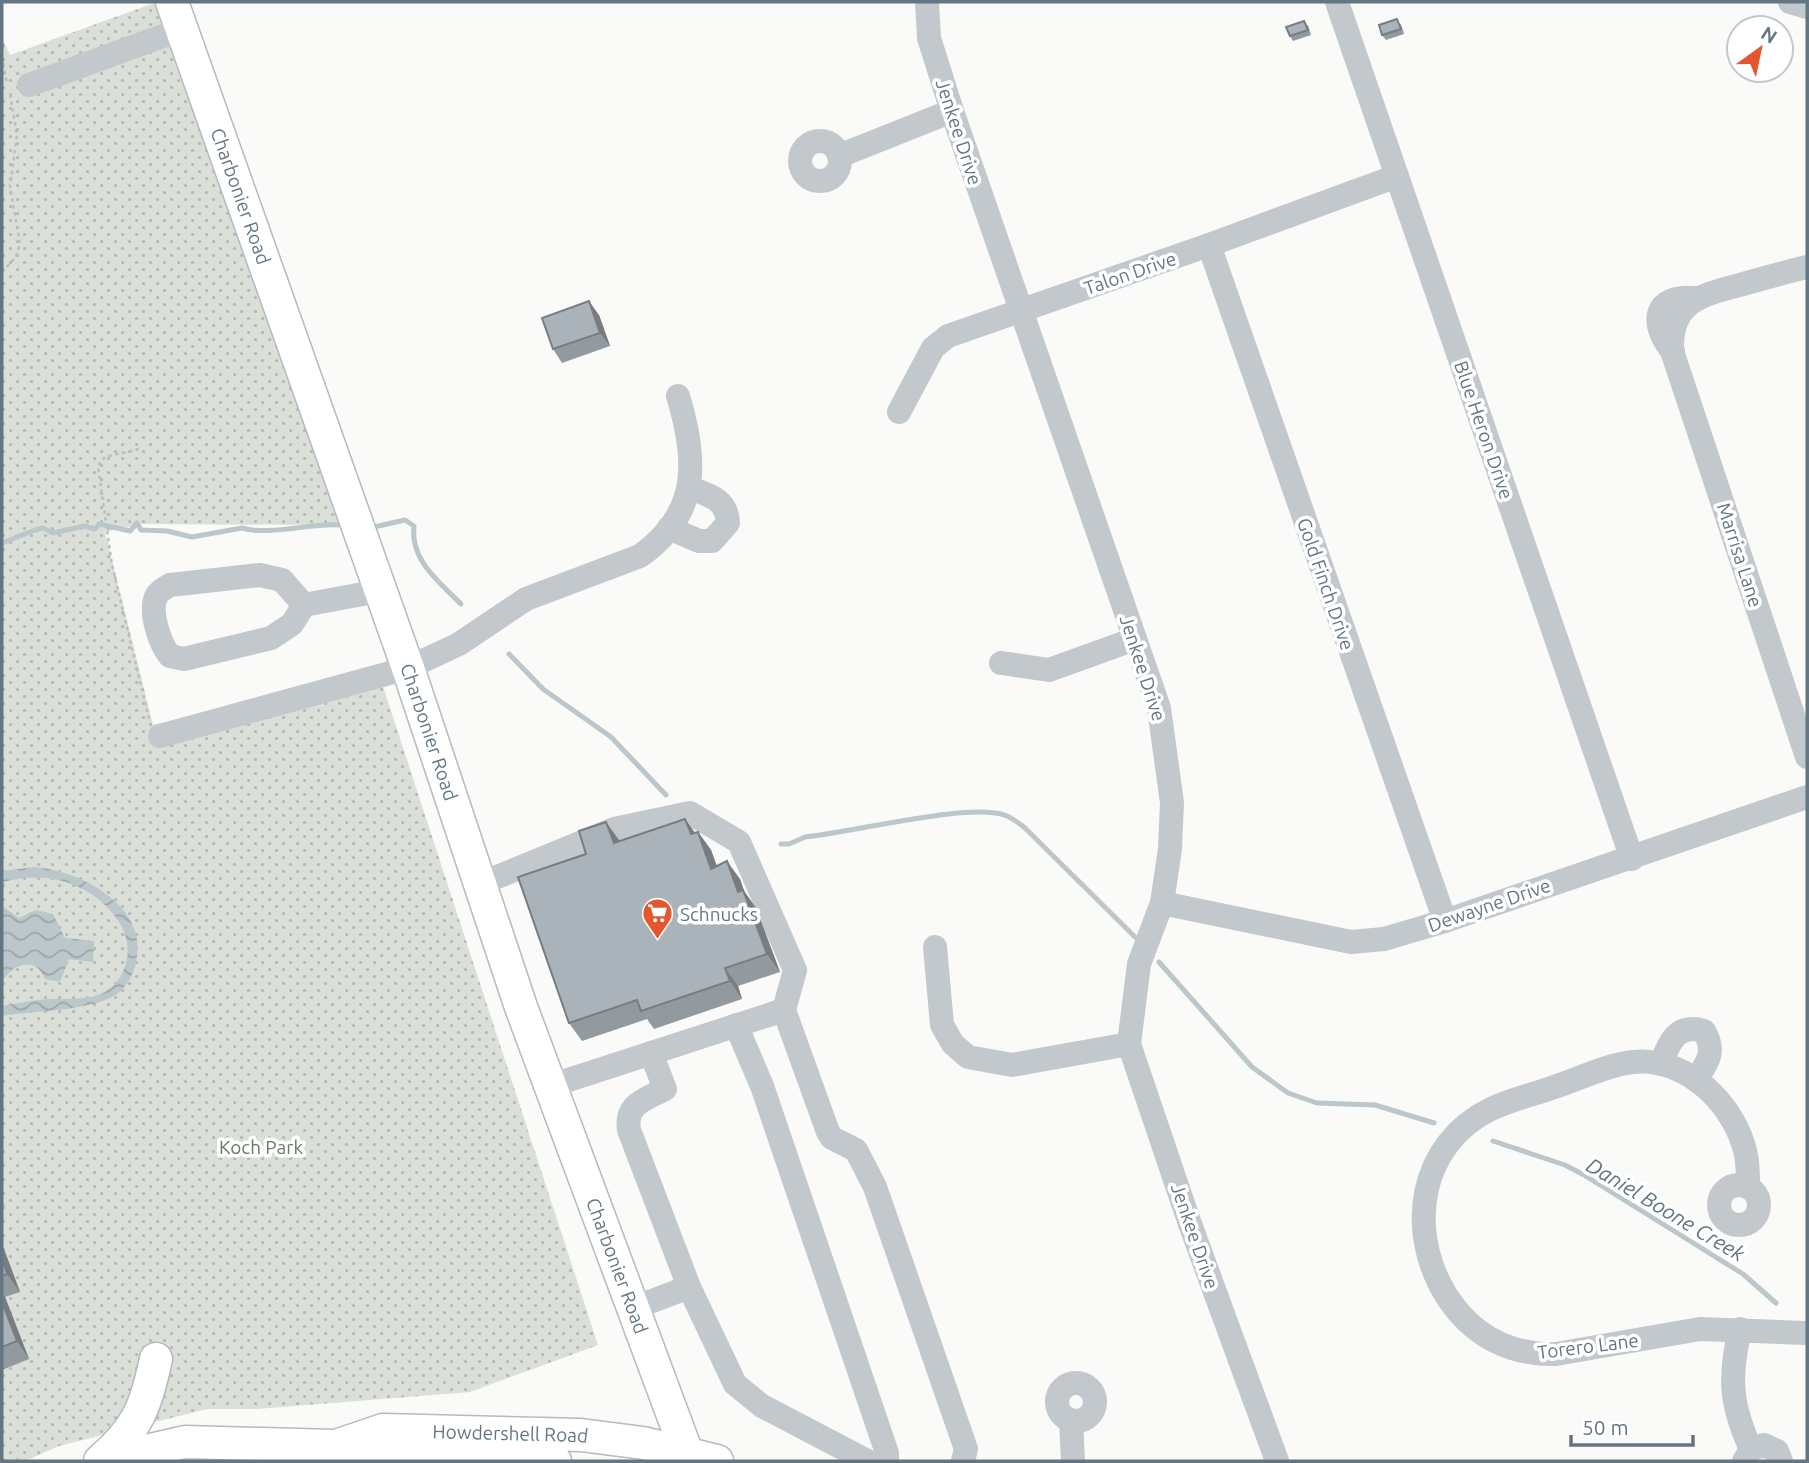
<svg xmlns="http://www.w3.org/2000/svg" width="1809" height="1463" font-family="Ubuntu,sans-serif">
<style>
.park{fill:url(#park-dots)}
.water{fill:url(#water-waves)}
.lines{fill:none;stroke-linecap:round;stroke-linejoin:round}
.stream{stroke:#bbc7cb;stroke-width:5}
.major-casing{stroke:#b5babe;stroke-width:35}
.path{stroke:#bbbfc2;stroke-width:2.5;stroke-dasharray:3.5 3.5;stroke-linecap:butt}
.minor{stroke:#c3c8cc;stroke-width:24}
.major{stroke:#fff;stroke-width:32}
.wall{fill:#929a9f}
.shaded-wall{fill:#777d82}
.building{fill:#aab3b9;stroke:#777d82;stroke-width:2}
.labels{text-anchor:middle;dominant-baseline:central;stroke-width:7;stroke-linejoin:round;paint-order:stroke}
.street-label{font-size:19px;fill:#657683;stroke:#fff}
.poi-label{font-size:19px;fill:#657683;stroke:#fff;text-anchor:start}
.park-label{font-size:19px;fill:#687a64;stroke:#fff}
.water-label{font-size:21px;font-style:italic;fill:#60757c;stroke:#fff}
</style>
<defs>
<pattern id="park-dots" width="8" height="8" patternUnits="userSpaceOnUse" patternTransform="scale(1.75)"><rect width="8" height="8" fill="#dadfd7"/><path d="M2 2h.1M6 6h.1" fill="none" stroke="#b4b9b4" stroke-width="1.8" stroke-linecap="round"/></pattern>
<pattern id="water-waves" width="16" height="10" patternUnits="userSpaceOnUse" patternTransform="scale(1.75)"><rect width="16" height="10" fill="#bbc7cb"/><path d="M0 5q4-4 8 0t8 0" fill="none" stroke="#9ca6aa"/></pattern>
</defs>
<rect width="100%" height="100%" fill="#fafaf8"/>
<path class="park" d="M154 3 341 522 322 525 142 524 105 532 153 725 377 668 598 1345 470 1392 257 1409H207L59 1446 25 1461H2V38L10 55Z"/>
<g class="water">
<path d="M34 867C79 870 150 906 136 962 134 973 127 987 117 994 89 1012 36 1010 2 1016V1006C14 1004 27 1001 39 1000 61 997 88 1003 108 990 117 984 122 975 126 964 137 927 99 892 66 882 44 875 23 877 2 882V871Z"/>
<path d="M2 906 19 918 36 910 53 914 65 938 94 941 93 962 69 959 60 982 45 979C36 954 10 965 2 983Z"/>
</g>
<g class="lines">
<g class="stream">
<path d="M374 527 405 520 414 526C410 560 439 582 461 604"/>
<path d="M2 543 35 530 43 528 53 533 85 526 95 529 99 524 130 531 137 523 141 530 167 531 192 537 242 528C268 536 311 523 339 525"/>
<path d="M509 654 543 689 611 737 666 795"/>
<path d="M781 844H789L805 837C851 833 971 801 1007 816 1014 819 1020 824 1025 828L1135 937"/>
<path d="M1159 962 1252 1067 1288 1093 1317 1103 1375 1105 1434 1123"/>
<path d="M1493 1141 1565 1165 1584 1175 1743 1274 1776 1303"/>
</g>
<defs>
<g id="major">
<path id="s1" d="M172 2 408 668 521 1007 690 1461"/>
<path id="s2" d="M336 1446 383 1430 581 1435 643 1443 717 1461"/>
<path d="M100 1461C138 1429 146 1406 156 1359"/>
<path d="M102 1461 185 1442 334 1446 382 1456 555 1461"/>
</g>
</defs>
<use href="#major" class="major-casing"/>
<g class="path">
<path d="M2 57 7 84"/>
<path d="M2 272 16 257 20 244 10 186 17 135 10 94"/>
<path d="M139 449 105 457 98 466 112 565 149 719"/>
<path d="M2 1205 7 1207"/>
</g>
<g class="minor">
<path d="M927 2 929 38 952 111 1159 708 1172 803 1170 849 1162 903 1139 964 1129 1044 1190 1224 1277 1461"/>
<path d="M1337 2 1632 859"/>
<path d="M1790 2 1807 7"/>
<path d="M29 85 182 29"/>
<circle cx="820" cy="161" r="20"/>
<path d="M839 156 952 111"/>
<path d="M1209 245 1445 921"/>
<path d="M1807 267C1786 272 1764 278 1743 284 1703 295 1670 300 1672 351L1807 757"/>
<path d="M1673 352C1649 323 1653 294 1696 298"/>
<path d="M899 412 933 348 948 336 1209 245 1397 176"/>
<path d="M669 528 699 541H712L728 523C727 499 709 495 689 488"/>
<path d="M304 605 282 580 260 575 170 585C165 588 160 590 157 595 148 610 160 644 170 656L184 659 271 638 292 624 304 605 379 591"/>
<path d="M1001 663 1049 670 1135 639"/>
<path d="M160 736 408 668 459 644 526 599 640 556C701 513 697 459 678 396"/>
<path d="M480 884 614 829 690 813 739 842 795 970 784 1010 550 1086"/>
<path d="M1162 903 1351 942 1384 939 1445 921 1807 797"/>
<path d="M935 947 942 1025 953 1044 968 1057 1012 1065 1129 1044"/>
<path d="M784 1010 828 1132 832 1138 856 1150 875 1187 966 1449 963 1461"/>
<path d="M736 1025 762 1086 887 1453V1461"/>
<path d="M651 1053 665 1089C644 1100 625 1104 629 1130L689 1287 735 1384 762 1406 867 1461"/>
<path d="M1661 1064C1669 1042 1677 1023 1704 1031 1716 1051 1708 1062 1696 1080"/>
<circle cx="1739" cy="1205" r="20"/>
<path d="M1748 1187C1748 1177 1748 1165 1746 1155 1736 1105 1686 1056 1633 1062 1607 1065 1581 1078 1557 1086 1536 1094 1512 1099 1491 1109 1419 1144 1406 1230 1446 1295 1471 1335 1509 1355 1556 1354L1700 1329 1807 1333"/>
<path d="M634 1308 689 1287"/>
<path d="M1740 1329C1729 1377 1730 1404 1751 1449"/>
<circle cx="1076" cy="1402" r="19"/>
<path d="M1071 1420 1073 1461"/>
<path d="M1744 1461 1751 1449 1764 1445 1777 1451 1781 1461"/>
</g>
<use href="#major" class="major"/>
</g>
<g class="wall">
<path d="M1401 24 1404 34 1386 40 1382 35Z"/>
<path d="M1308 25 1311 35 1293 41 1290 36Z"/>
<path d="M599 315 610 346 562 363 553 349Z"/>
<path d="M685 819 695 833 698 832 711 850 717 866 740 879 744 891 756 908 780 972 738 986 742 999 654 1029 647 1019 582 1041 569 1023 586 854 619 841Z"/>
<path d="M2 1244 20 1292 5 1297 29 1359 2 1370Z"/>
</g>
<g class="shaded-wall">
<path d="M589 301 599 315 610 346 600 333Z"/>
<path d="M685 819 698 837 691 834Z"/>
<path d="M606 822 619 840 627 861 614 843Z"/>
<path d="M698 832 711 850 724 887 711 869Z"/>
<path d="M727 861 740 879 744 891 756 908 780 972 767 954 738 892Z"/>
<path d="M725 968 738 986 742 999 730 981Z"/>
<path d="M2 1244 20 1292 7 1274 2 1258Z"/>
<path d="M2 1292 5 1297 29 1359 17 1341 2 1302Z"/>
</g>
<g class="building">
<path d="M1397 19 1401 29 1382 35 1379 25Z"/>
<path d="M1304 21 1308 30 1290 36 1286 27Z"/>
<path d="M589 301 600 333 553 349 542 318Z"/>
<path d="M685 819 691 834 698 832 711 869 727 861 738 892 743 890 767 954 725 968 730 981 641 1011 637 1000 569 1023 518 877 586 854 579 831 606 822 614 843Z"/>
<path d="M2 1258 7 1274 2 1276Z"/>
<path d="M2 1302 17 1341 2 1347Z"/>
</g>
<defs>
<symbol id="supermarket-pin" viewBox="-11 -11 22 30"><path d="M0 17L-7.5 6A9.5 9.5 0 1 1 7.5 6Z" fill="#e4572e" stroke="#fff"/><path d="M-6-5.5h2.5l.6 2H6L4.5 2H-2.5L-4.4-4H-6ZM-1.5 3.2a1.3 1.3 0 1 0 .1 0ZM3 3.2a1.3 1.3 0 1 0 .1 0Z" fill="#fff"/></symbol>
</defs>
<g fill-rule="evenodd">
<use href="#supermarket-pin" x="640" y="896" width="35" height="47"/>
</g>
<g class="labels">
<g class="street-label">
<text transform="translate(959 132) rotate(72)">Jenkee Drive</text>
<text stroke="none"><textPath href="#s1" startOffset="206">Charbonier Road</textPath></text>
<text transform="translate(1130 273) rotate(-19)">Talon Drive</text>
<text transform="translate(1484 430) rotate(71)">Blue Heron Drive</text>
<text transform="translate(1740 555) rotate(72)">Marrisa Lane</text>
<text transform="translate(1326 584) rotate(71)">Gold Finch Drive</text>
<text transform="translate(1143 668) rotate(72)">Jenkee Drive</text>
<text stroke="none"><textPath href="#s1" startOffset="774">Charbonier Road</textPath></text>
<text transform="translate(1489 905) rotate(-19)">Dewayne Drive</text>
<text transform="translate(1195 1236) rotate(71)">Jenkee Drive</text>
<text stroke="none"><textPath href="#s1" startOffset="1340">Charbonier Road</textPath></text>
<text transform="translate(1588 1346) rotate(-7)">Torero Lane</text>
<text stroke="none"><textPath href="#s2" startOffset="177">Howdershell Road</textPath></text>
</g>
<g class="poi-label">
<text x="680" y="914">Schnucks</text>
</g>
<g class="park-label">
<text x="261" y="1147">Koch Park</text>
</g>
<g class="water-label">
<text transform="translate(1666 1209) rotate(31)">Daniel Boone Creek</text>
</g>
</g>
<rect width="1809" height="1463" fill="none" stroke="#657683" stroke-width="7"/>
<g transform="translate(1760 49) rotate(33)"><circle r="33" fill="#ffffff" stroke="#c1c8cd" stroke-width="2"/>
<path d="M0-5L12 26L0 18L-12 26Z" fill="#e4572e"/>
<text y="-10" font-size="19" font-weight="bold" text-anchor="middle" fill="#657683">N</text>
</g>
<path d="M1571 1435v10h122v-10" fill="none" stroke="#657683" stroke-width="3.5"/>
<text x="1582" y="1435" font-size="21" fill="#657683" stroke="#ffffff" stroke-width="5" paint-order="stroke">50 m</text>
</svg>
